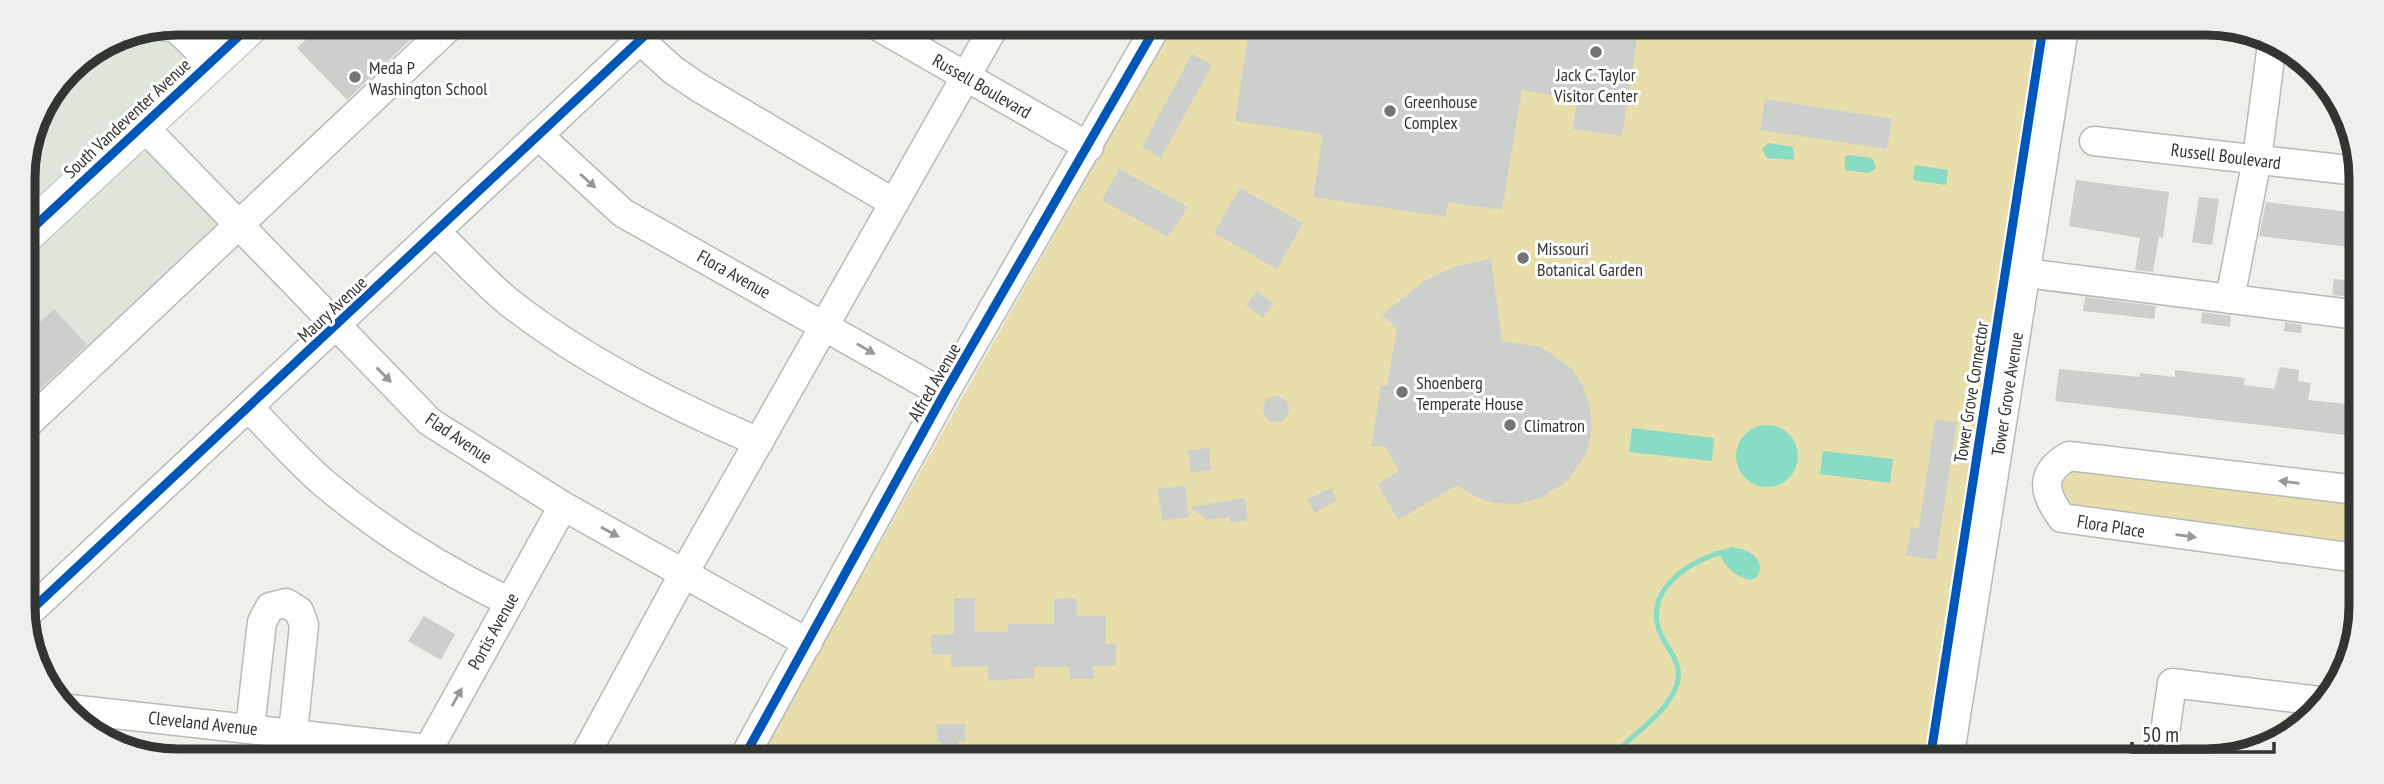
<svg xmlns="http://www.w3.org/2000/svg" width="2384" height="784" font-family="'PT Sans Narrow',sans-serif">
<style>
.built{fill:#dee5da}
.green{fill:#e8deac}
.water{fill:#87dcc3}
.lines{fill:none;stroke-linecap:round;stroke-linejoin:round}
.stream{stroke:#87dcc3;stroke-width:5}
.building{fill:#cdcfcc}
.minor-casing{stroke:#b8bab6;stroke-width:31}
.major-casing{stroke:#b8bab6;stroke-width:39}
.minor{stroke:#fcfdfc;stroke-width:28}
.major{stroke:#fcfdfc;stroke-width:37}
.cycleway-casing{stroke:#fff;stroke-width:13}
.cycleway{stroke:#0057b8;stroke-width:9}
.oneway{fill:#989997}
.poi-dot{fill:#747673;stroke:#fff;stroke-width:2.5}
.labels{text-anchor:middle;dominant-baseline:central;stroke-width:6;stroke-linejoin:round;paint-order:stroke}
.poi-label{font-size:18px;fill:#333532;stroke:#fff;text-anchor:start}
.street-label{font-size:18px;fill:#333532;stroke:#fff}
.rim{fill:none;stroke:#333532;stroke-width:9}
</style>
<rect width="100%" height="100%" fill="#edf0eb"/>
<g class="built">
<path d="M178 23H224L23 210V168L39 110 68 68 119 34Z"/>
<path d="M148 152 223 231 24 418V260L137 155Z"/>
</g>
<g class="green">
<path d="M1173 25 2040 28 1926 760 759 757Z"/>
<path d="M36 262 38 281 32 286H24V274Z"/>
<path d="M2055 464 2357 490 2356 558 2062 518Z"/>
</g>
<g class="water">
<path d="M1769 143 1793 147 1794 160 1767 158 1762 149Z"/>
<path d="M1848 155 1872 158 1876 168 1869 173 1845 170V157Z"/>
<path d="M1915 165 1948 170 1946 185 1913 180Z"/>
<circle cx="1767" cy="456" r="31"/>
<path d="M1632 428 1714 438 1712 461 1629 452Z"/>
<path d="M1823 451 1893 459 1890 483 1820 474Z"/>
<path d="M1732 547C1748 549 1767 559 1757 577L1751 580C1737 578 1722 565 1719 551Z"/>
</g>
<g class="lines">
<path class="stream" d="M1612 757C1632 733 1667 715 1677 684 1683 664 1669 651 1661 635 1642 593 1685 564 1719 553"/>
</g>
<g class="building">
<path d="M324 23 339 37 353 23H428L347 100 297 48Z"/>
<path d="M1250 26H1315L1350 31 1351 26 1639 27 1622 136 1573 129 1577 99 1522 90 1502 210 1448 202 1446 217 1313 197 1323 134 1235 121Z"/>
<path d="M1192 54 1212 65 1161 158 1142 147Z"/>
<path d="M1765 99 1892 119 1887 149 1760 130Z"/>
<path d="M1119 169 1188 207 1168 237 1102 200Z"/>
<path d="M2076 180 2169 192 2163 238 2159 237 2153 272 2135 270 2140 238 2069 226Z"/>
<path d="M1240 188 1303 223 1277 269 1214 233Z"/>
<path d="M2199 197 2219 199 2212 245 2192 242Z"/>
<path d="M2266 202 2358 213V248L2259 236Z"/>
<path d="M1491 259 1502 341 1541 347 1571 368 1583 386 1590 406 1592 429 1587 452 1568 480 1541 498 1517 504 1494 503 1474 496 1457 485 1398 520 1378 484 1399 471 1385 446 1371 447 1381 385 1387 386 1397 328 1382 315 1424 281 1456 266Z"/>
<path d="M2334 279 2353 281 2352 297 2332 295Z"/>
<path d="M1257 291 1274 304 1263 318 1246 305Z"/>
<path d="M2085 297 2156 306 2154 319 2083 311Z"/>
<path d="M54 309 87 345 24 404V337Z"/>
<path d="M2202 312 2231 316 2230 327 2201 323Z"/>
<path d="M2285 322 2302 325 2301 333 2284 331Z"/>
<path d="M2280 367 2299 370 2298 381 2311 383 2308 400 2357 405V431L2354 436 2055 401 2059 369 2140 377V373L2175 377V370L2245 378 2244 385 2274 389Z"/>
<circle cx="1276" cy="409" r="13"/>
<path d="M1935 419 1957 422 1936 560 1906 555 1911 527 1919 528Z"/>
<path d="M1209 448 1211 470 1191 473 1188 450Z"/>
<path d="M1185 486 1189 517 1162 521 1158 489Z"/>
<path d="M1331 488 1337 501 1314 513 1307 499Z"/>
<path d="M1245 498 1248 520 1230 523 1229 517 1207 520 1190 507Z"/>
<path d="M954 598H975V632H1008V624H1054V599L1077 598V616H1106V644H1116V666H1093V679H1070V667H1034V678L988 681V666L951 667V654L932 655 931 635 954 634Z"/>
<path d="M424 616 455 634 441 660 408 641Z"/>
<path d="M936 724H965V741H958L960 758H942L941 742H937Z"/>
</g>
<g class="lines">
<defs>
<g id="minor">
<path d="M876 25 1089 147"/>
<path d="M164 26 176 28 211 62"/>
<path d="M640 40 673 70 698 87 894 203"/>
<path d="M142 125 430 422 563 506 808 643"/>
<path d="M538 135 623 213 944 394"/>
<path d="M2094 141 2358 171"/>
<path d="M436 232C460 255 484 282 510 303 583 360 674 406 759 442"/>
<path d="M2026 273 2358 315"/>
<path d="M2230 299 2257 159 2272 44"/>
<path d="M249 408C274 433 298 461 325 484 382 532 443 570 510 602"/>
<path d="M24 427 453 23"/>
<path d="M2356 558 2062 518C2043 493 2039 473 2069 456L2357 490"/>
<path d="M26 615 657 24"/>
<path d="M61 708 427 749"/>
<path d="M250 728 262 622 270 607 286 603 299 611 304 625 293 733"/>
<path d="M424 757 563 506"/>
<path d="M584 757 684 573 995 25"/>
<path d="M744 757 944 394 1157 25"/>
<path d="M1949 760 2064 28"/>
<path d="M2161 761 2172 683 2319 701"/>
</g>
<path id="major" d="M23 237 253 23"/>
</defs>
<use href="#minor" class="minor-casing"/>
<use href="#major" class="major-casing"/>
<use href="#minor" class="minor"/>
<use href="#major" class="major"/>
<defs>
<g id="cycleway">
<path d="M23 237 253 23"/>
<path d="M26 615 657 24"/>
<path d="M744 757 944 394 1157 25"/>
<path d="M1930 760 2043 28"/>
</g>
</defs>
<use href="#cycleway" class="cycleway-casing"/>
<use href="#cycleway" class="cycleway"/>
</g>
<defs><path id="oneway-solid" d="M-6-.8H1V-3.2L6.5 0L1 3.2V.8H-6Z" transform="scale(1.75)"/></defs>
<g class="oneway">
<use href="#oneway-solid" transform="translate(588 181) rotate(42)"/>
<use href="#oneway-solid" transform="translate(866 349) rotate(30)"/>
<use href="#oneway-solid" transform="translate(384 375) rotate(45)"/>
<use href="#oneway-solid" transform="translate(2289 482) rotate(-173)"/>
<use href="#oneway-solid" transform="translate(610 532) rotate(29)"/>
<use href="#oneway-solid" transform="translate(2186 536) rotate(7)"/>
<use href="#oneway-solid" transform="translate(457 697) rotate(-61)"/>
</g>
<g class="poi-dot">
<circle cx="1596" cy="52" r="7"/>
<circle cx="355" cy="77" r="7"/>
<circle cx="1390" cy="111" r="7"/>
<circle cx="1523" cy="258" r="7"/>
<circle cx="1402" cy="392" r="7"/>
<circle cx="1510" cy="425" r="7"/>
</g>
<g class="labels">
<g class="poi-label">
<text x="369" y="67">Meda P<tspan x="369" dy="21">Washington School</tspan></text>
<text x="1596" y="74" text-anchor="middle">Jack C. Taylor<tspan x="1596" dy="21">Visitor Center</tspan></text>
<text x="1404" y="101">Greenhouse<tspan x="1404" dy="21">Complex</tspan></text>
<text x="1537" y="248">Missouri<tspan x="1537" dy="21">Botanical Garden</tspan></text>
<text x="1416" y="382">Shoenberg<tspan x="1416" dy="21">Temperate House</tspan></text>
<text x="1524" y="425">Climatron</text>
</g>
<g class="street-label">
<text transform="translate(982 86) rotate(30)">Russell Boulevard</text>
<text transform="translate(127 118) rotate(-43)">South Vandeventer Avenue</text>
<text transform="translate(2226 156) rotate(7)">Russell Boulevard</text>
<text transform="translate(734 274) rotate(29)">Flora Avenue</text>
<text transform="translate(332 309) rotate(-43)">Maury Avenue</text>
<text transform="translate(934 382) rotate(-60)">Alfred Avenue</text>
<text transform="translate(1971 392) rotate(-81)">Tower Grove Connector</text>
<text transform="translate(2007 394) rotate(-81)">Tower Grove Avenue</text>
<text transform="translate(459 438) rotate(34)">Flad Avenue</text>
<text transform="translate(2111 526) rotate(9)">Flora Place</text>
<text transform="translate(493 631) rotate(-61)">Portis Avenue</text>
<text transform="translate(203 723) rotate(6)">Cleveland Avenue</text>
</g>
</g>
<path d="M0 0H2384V784H0ZM178 35H2206A143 143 0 0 1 2349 178V606A143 143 0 0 1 2206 749H178A143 143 0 0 1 35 606V178A143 143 0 0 1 178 35Z" fill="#efefef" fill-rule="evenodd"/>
<path class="rim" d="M178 35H2206A143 143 0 0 1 2349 178V606A143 143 0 0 1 2206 749H178A143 143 0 0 1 35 606V178A143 143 0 0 1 178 35Z"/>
<path d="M2132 742v10h142v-10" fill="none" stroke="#333532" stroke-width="3.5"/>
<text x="2142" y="742" font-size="21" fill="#333532" stroke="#ffffff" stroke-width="5" paint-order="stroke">50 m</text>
</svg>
